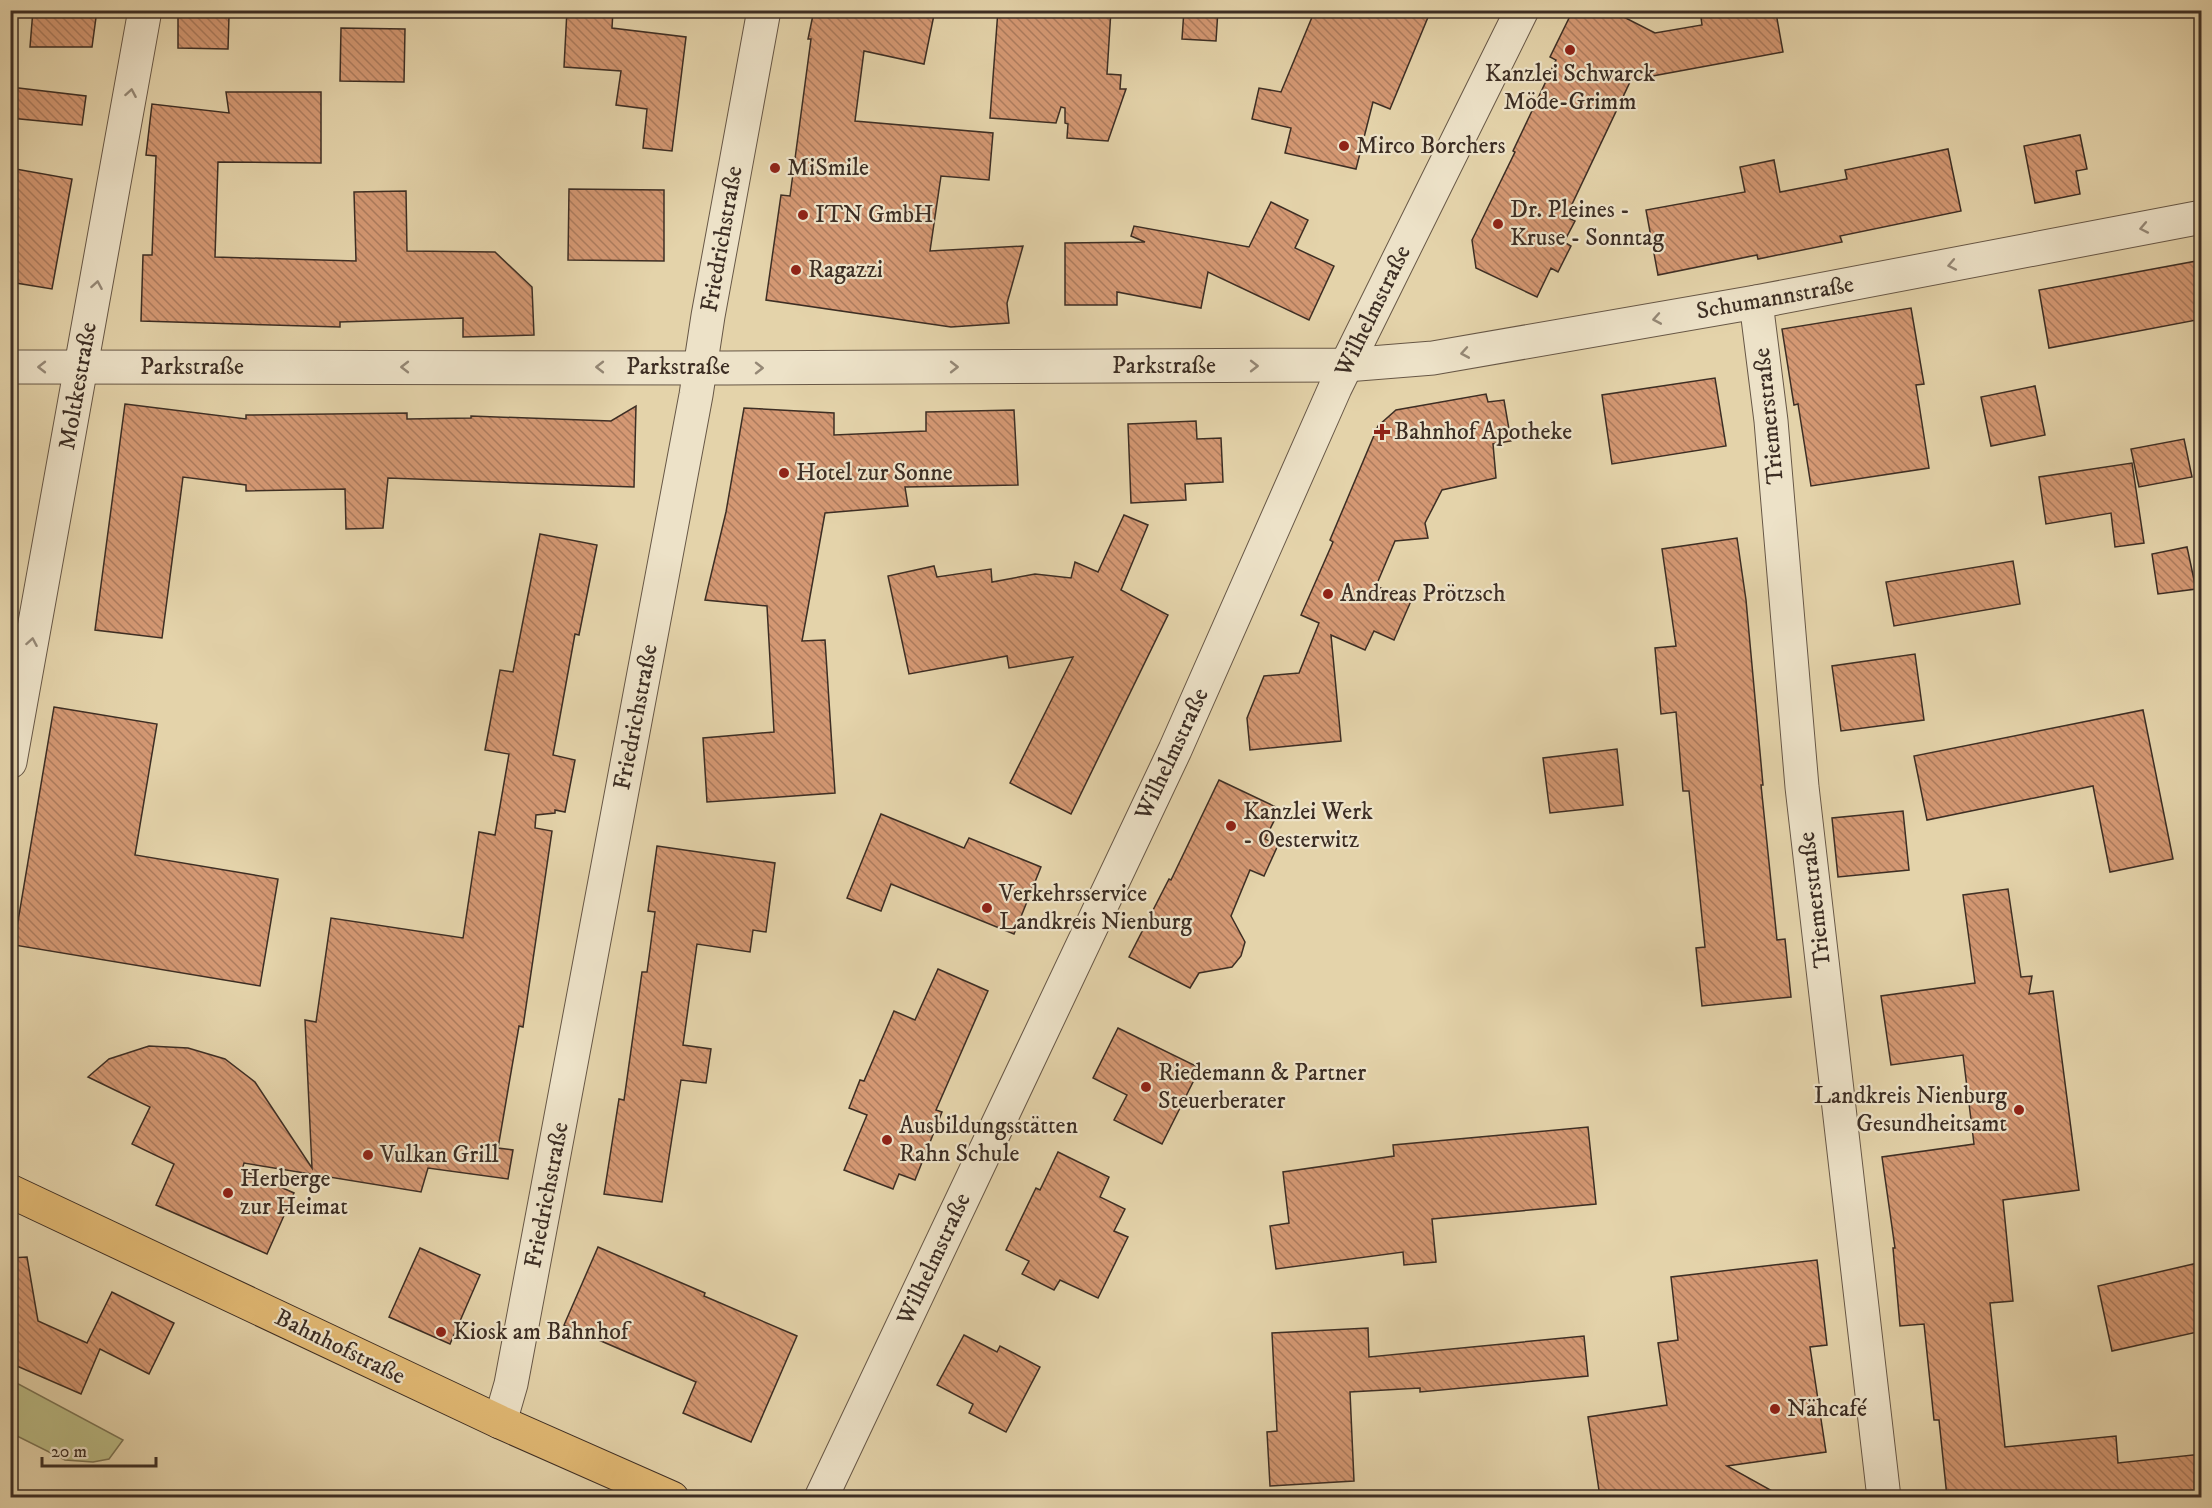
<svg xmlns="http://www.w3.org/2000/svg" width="2212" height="1508" font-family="'IM FELL DW Pica',serif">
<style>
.green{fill:#babb85;stroke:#7c7454;stroke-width:1.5}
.building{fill:url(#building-back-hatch);stroke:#3d2e24;stroke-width:1.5}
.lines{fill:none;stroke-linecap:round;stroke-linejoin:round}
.minor-casing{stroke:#675746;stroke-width:35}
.major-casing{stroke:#3d2e24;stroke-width:35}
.minor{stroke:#ede2c8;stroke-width:33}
.major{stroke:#e2ba75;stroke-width:33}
.oneway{stroke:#958876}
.poi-dot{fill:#8f2418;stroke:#ede2c8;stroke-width:2}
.labels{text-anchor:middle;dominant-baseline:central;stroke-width:4.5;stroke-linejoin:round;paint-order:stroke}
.poi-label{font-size:24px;fill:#3d2e24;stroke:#ede2c8;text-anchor:start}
.street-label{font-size:24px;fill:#3d2e24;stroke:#ede2c8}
</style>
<defs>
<pattern id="building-back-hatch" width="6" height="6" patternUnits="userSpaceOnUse" patternTransform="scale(1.5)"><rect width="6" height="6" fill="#d49873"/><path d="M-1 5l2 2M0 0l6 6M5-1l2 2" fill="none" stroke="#ad7c5e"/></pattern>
</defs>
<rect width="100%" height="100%" fill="#e4d3aa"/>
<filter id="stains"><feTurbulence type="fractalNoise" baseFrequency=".00333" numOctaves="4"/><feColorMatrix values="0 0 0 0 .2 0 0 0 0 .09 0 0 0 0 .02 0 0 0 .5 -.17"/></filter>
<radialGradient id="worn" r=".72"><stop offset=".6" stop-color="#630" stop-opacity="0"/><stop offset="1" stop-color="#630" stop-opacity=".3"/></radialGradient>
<path class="green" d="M10 1380H11L123 1440 109 1459 93 1462 65 1460 11 1433Z"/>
<g class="building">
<path d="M33 10H97L92 47H30Z"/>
<path d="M567 10H613L612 28 686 37 672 151 643 148 647 109 616 105 621 71 564 67Z"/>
<path d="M814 10H935L924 64 864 51 855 121 993 133 989 180 941 176 930 251 1023 246 1007 303 1009 323 951 327 766 300 781 195 790 196 811 39H808Z"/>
<path d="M998 10H1111L1107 74 1121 75 1120 89H1126L1108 141 1067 138 1068 124 1065 123V108L1061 107 1056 123 990 118Z"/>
<path d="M1184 10H1218L1216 41 1182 39Z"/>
<path d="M1315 10H1431L1390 109 1373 102 1356 169 1285 153 1291 128 1252 119 1259 88 1281 92Z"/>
<path d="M1573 10H1610L1655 33 1702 25 1700 10H1752L1754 17 1776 13 1783 52 1631 80 1566 217 1575 221 1564 242 1571 246 1558 272 1551 268 1537 297 1476 268 1472 240 1515 152 1513 151 1556 60 1550 57Z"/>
<path d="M178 16H229L228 49 178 48Z"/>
<path d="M341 28 405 29 404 82 340 81Z"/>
<path d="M10 87 86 96 82 125 10 118Z"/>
<path d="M226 92H321V163L218 162 215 257 356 261 354 192 406 191 407 251 495 252 532 287 534 335 463 337V318L340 322V327L141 321 143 255H152L156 156 146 155 152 104 229 113Z"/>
<path d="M2080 135 2087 169 2076 171 2080 194 2035 203 2024 146Z"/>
<path d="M1948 149 1961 211 1840 236 1842 242 1758 259 1757 255 1658 275 1646 210 1745 192 1740 167 1774 160 1780 192 1847 179 1845 170Z"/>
<path d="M10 168 72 179 52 289 10 282V259L17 222 10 220Z"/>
<path d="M569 189 664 190V261L568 260Z"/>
<path d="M1271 202 1308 220 1295 248 1334 266 1309 320 1208 272 1201 308 1117 292V305H1065V243L1145 242 1131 236 1134 226 1249 247Z"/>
<path d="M2202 260V319L2049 348 2039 290Z"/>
<path d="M1911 308 1924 384 1916 385 1929 468 1811 486 1798 404 1794 405 1782 329Z"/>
<path d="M1715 378 1726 446 1612 464 1602 395Z"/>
<path d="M2035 386 2045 435 1991 446 1981 397Z"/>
<path d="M1486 394 1488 402 1504 400 1511 441 1493 444 1496 478 1442 490 1425 523 1428 538 1395 541 1376 586 1411 601 1394 640 1374 631 1365 650 1331 635 1341 741 1250 750 1247 718 1264 676 1299 673 1319 623 1301 615 1333 542 1330 540 1378 426 1396 410Z"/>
<path d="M125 404 246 419V415L407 413V419L471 418V416L611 421 636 406 634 487 388 478 383 528 346 529 345 489 246 491V485L183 477 162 638 95 630Z"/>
<path d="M744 408 834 413V435L926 431V412L1014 410 1018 485 905 487 908 506 825 513 802 641 825 640 835 793 707 802 703 738 774 732 767 606 705 600 726 512Z"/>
<path d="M1196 421 1197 439 1221 438 1223 482 1185 484 1186 500 1131 503 1128 424Z"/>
<path d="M2184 439 2192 477 2139 487 2131 449Z"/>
<path d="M2132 463 2144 543 2115 547 2111 513 2046 524 2039 477Z"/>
<path d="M1124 515 1148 525 1121 590 1168 615 1071 814 1010 783 1073 657 1009 668 1007 656 909 674 888 576 934 566 937 577 991 569 992 582 1035 574 1071 578 1075 562 1098 572Z"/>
<path d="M540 534 597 545 579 635 575 634 553 755 575 760 565 812 555 810V813L536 815 535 828 552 831 523 1027 519 1026 498 1148 513 1150 508 1179 428 1168 421 1192 244 1163 242 1170 294 1193 267 1254 156 1205 174 1164 132 1144 150 1107 88 1077 109 1059 149 1046 188 1048 225 1059 255 1082 312 1168 305 1020 316 1022 331 918 463 938 479 832 495 835 509 754 485 750 500 670 513 672Z"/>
<path d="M1737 538 1746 600 1763 785H1761L1777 940 1785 939 1791 997 1702 1006 1696 948 1705 947 1689 791H1683L1676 712 1661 714 1655 648 1676 646 1662 549Z"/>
<path d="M2187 547 2196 589 2158 594 2152 554Z"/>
<path d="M2013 561 2020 604 1894 626 1886 582Z"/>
<path d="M1915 654 1924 720 1841 731 1832 666Z"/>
<path d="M54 707 157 724 135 855 278 879 260 986 14 945Z"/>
<path d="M2143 710 2173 859 2110 872 2093 786 1927 820 1914 756Z"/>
<path d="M1617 749 1623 805 1550 813 1543 758Z"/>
<path d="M1219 780 1280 809 1265 839 1278 845 1264 876 1250 870 1231 916 1245 942 1241 956 1232 967 1199 973 1190 988 1129 957 1169 879 1171 880Z"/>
<path d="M1903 811 1909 870 1838 877 1832 818Z"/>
<path d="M881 814 964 848 969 838 1041 867 1014 934 891 884 881 911 847 898Z"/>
<path d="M657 846 775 863 766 932 753 930 750 952 697 944 683 1045 711 1049 706 1083 681 1080 662 1202 604 1194 619 1099 624 1100 642 972H647L655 912 648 911Z"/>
<path d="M2008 889 2021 977 2032 976 2029 994 2053 991 2079 1190 2003 1200 2013 1301 1990 1303 2005 1447 2116 1436 2118 1463 2202 1454V1497H2091V1491L2028 1497H1947L1939 1420H1934L1924 1324 1900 1326 1893 1248H1895L1882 1157 1974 1144 1963 1055 1891 1065 1881 996 1975 983 1963 895Z"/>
<path d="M938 969 988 991 936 1110 942 1112 915 1180 899 1174 893 1189 844 1170 867 1115 849 1108 860 1080 864 1081 894 1011 915 1020Z"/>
<path d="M1118 1028 1200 1068 1162 1144 1114 1120 1127 1095 1093 1078Z"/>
<path d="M1588 1127 1596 1204 1432 1219 1436 1262 1404 1265 1403 1252 1276 1269 1270 1226 1289 1223 1283 1172 1394 1156 1393 1145Z"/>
<path d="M1058 1152 1109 1177 1100 1197 1125 1209 1114 1231 1128 1237 1098 1298 1060 1280 1054 1290 1022 1274 1029 1261 1006 1250 1036 1188 1040 1190Z"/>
<path d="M598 1247 705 1293 704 1296 797 1336 751 1442 683 1413 696 1382 564 1325Z"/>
<path d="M420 1248 480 1275 450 1344 389 1317Z"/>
<path d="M27 1257 38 1321 87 1343 112 1292 174 1323 149 1374 100 1349 81 1394 10 1363V1258Z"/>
<path d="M1817 1260 1827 1345 1810 1347 1826 1452 1727 1466 1783 1497H1600L1588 1417 1667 1405 1658 1343 1678 1340 1671 1277Z"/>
<path d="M2202 1262V1331L2112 1351 2098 1286Z"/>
<path d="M1368 1328 1369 1357 1584 1336 1588 1376 1420 1392V1388L1350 1392 1354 1481 1270 1486 1267 1432 1277 1431 1272 1333Z"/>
<path d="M964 1335 997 1352 1000 1346 1040 1367 1006 1432 969 1413 973 1404 937 1385Z"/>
</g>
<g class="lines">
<defs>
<g id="minor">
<path d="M1756 302 1771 421 1802 787 1884 1498"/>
<path d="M10 367 727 368 1346 365 1433 358 1756 302 2202 217"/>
<path d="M10 762 145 10"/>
<path d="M500 1422 511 1384 696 395 708 316 764 10"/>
<path d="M821 1498 1175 750 1335 388 1522 10"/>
</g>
<path id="major" d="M10 1191 500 1422 672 1498"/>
</defs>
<use href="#minor" class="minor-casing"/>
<use href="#major" class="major-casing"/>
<use href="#minor" class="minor"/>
<use href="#major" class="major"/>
</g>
<defs><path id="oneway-chevron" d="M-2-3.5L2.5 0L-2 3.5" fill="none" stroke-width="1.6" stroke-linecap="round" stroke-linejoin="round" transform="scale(1.5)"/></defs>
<g class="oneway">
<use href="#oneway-chevron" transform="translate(131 93) rotate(-80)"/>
<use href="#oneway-chevron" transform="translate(2144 228) rotate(169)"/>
<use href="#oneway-chevron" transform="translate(1952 265) rotate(169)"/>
<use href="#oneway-chevron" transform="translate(97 285) rotate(-80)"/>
<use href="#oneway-chevron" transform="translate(1657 319) rotate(170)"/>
<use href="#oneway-chevron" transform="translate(1465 353) rotate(170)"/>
<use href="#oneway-chevron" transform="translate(1254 366)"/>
<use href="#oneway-chevron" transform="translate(42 367) rotate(-180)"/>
<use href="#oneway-chevron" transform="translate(405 367) rotate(180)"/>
<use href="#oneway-chevron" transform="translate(600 367) rotate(180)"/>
<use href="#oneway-chevron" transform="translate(954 367)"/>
<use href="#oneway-chevron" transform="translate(759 368)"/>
<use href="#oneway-chevron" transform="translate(32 642) rotate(-80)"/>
</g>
<g class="poi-dot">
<circle cx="1570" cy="50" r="6"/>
<circle cx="1344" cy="146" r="6"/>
<circle cx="775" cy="168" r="6"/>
<circle cx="803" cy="215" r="6"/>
<circle cx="1498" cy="224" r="6"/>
<circle cx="796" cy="270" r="6"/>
<path d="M1379 423h6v6h6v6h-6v6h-6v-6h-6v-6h6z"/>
<circle cx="784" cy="473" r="6"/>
<circle cx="1328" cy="594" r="6"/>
<circle cx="1231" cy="826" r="6"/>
<circle cx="987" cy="908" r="6"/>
<circle cx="1146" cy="1087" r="6"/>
<circle cx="2019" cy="1110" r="6"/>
<circle cx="887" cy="1140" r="6"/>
<circle cx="368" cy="1155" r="6"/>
<circle cx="228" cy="1193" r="6"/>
<circle cx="441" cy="1332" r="6"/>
<circle cx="1775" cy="1409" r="6"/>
</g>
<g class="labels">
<g class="poi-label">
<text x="1570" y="74" text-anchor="middle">Kanzlei Schwarck<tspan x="1570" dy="28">Möde-Grimm</tspan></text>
<text x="1356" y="146">Mirco Borchers</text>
<text x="787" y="168">MiSmile</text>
<text x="1510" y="210">Dr. Pleines -<tspan x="1510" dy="28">Kruse - Sonntag</tspan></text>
<text x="815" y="215">ITN GmbH</text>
<text x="808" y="270">Ragazzi</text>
<text x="1394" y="432">Bahnhof Apotheke</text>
<text x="796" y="473">Hotel zur Sonne</text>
<text x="1340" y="594">Andreas Prötzsch</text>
<text x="1243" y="812">Kanzlei Werk<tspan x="1243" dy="28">- Oesterwitz</tspan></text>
<text x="999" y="894">Verkehrsservice<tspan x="999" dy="28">Landkreis Nienburg</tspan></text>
<text x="1158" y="1073">Riedemann &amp; Partner<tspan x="1158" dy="28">Steuerberater</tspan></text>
<text x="2007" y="1096" text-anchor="end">Landkreis Nienburg<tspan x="2007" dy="28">Gesundheitsamt</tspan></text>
<text x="899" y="1126">Ausbildungsstätten<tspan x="899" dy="28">Rahn Schule</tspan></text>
<text x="380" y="1155">Vulkan Grill</text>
<text x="240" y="1179">Herberge<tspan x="240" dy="28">zur Heimat</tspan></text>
<text x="453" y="1332">Kiosk am Bahnhof</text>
<text x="1787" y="1409">Nähcafé</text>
</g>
<g class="street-label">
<text transform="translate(722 239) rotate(-80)">Friedrichstraße</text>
<text transform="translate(1775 298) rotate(-10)">Schumannstraße</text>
<text transform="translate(1373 311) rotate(-64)">Wilhelmstraße</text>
<text x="1164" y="366">Parkstraße</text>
<text x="192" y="367">Parkstraße</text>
<text x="678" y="367">Parkstraße</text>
<text transform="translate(78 386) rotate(-80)">Moltkestraße</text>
<text transform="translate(1769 416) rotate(-96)">Triemerstraße</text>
<text transform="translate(636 717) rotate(-79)">Friedrichstraße</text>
<text transform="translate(1172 754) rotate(-65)">Wilhelmstraße</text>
<text transform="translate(1815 900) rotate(-97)">Triemerstraße</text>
<text transform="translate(547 1195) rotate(-79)">Friedrichstraße</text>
<text transform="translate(934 1259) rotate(-65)">Wilhelmstraße</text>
<text transform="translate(340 1347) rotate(26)">Bahnhofstraße</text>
</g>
</g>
<rect width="2212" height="1508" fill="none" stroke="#e4d3aa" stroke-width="36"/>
<rect x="12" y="12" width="2188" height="1484" fill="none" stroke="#3d2e24" stroke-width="3"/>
<rect x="18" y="18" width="2176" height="1472" fill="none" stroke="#3d2e24" stroke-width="1.5"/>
<path d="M42 1457v9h114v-9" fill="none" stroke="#3d2e24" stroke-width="3"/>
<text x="51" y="1457" font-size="18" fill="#3d2e24" stroke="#ede2c8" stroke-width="4.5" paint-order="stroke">20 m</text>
<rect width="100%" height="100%" filter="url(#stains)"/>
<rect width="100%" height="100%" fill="url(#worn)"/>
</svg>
